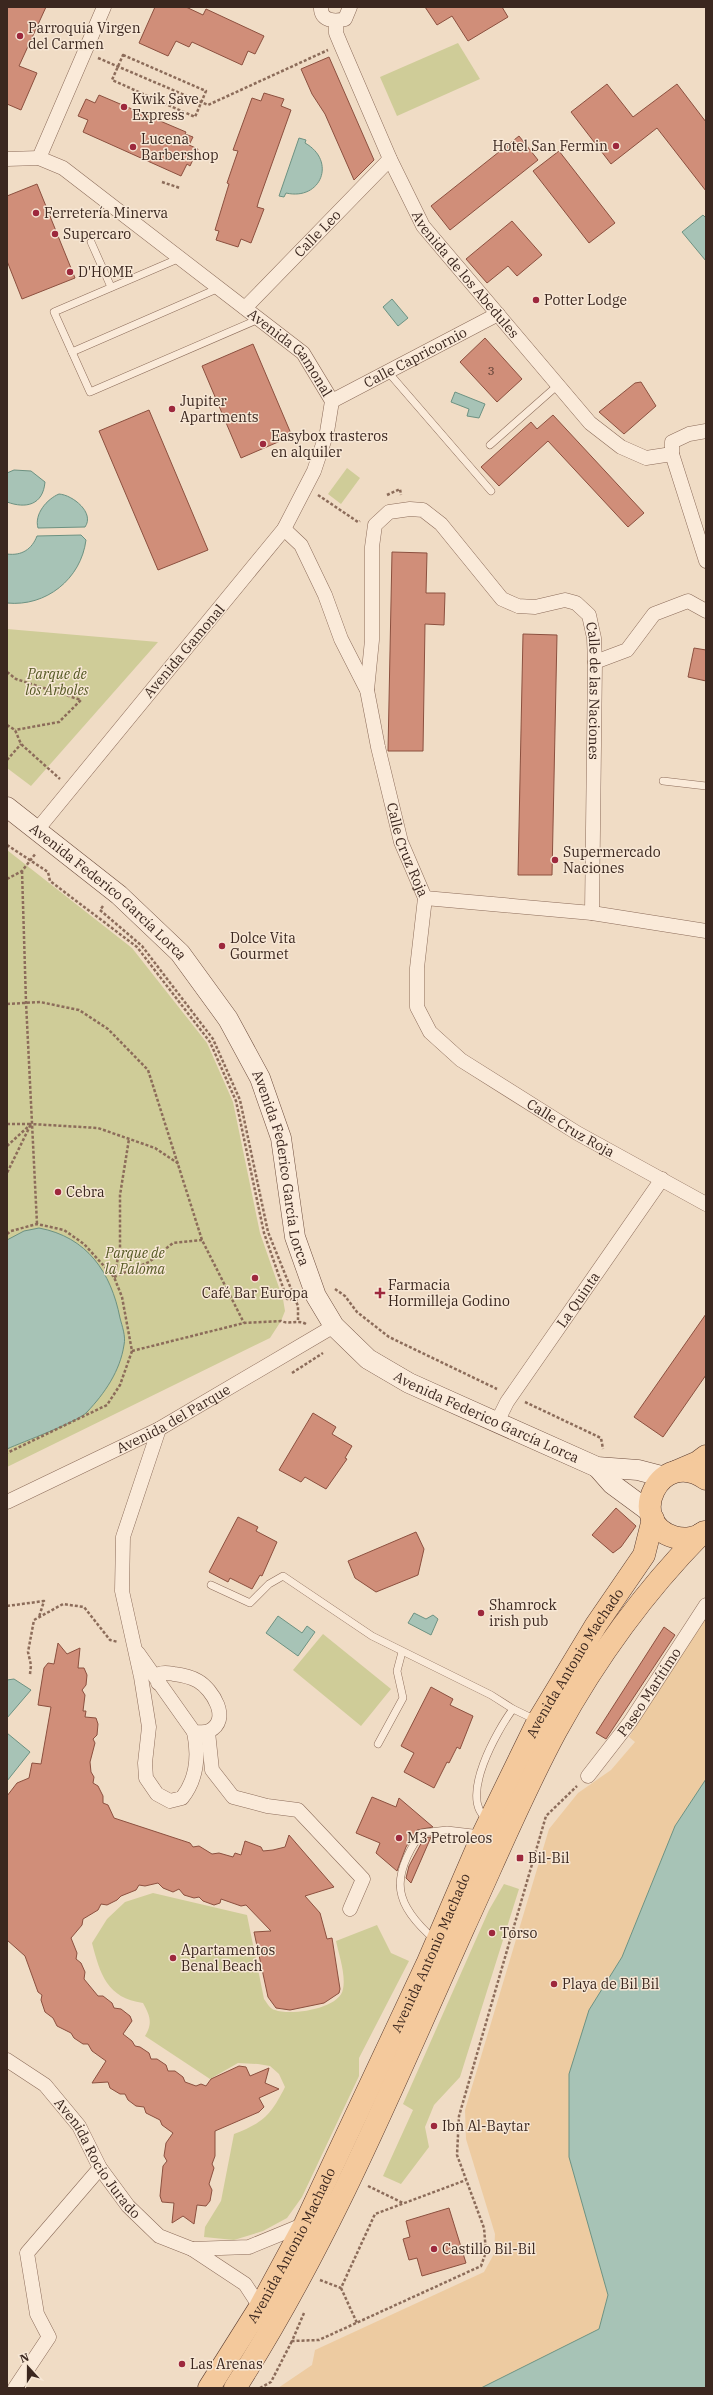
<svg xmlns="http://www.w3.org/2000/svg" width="713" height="2395" font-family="'IBM Plex Serif',serif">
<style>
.green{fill:#cfcc98}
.sand{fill:#edcba1}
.water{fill:#a7c3b6;stroke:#6d9282}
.building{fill:#d08e79;stroke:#8c503f}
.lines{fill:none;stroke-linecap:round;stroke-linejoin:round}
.lane-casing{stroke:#8c6c5a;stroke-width:8}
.street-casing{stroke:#8c6c5a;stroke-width:15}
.secondary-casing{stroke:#6e4d3d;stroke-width:21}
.primary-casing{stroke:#5a3b2e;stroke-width:23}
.path{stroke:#8c6c5a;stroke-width:2.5;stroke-dasharray:3 2;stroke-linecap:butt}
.lane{stroke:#faead9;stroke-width:7}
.street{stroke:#faead9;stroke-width:14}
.secondary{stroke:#faead9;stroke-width:20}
.primary{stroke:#f4c99c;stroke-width:22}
.poi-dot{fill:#9d283d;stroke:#f7e7d5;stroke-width:1.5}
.labels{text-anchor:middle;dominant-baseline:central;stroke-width:3;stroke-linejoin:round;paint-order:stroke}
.number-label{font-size:12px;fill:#604136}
.poi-label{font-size:14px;fill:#3b271f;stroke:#f7e7d5;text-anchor:start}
.street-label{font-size:14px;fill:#3b271f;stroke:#f7e7d5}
.park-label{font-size:14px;font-style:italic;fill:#555924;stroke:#f7e7d5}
</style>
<rect width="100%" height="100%" fill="#f0dcc5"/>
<g class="green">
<path d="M458 43 480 79 397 116 380 77Z"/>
<path d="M347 468 360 478 341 504 328 494Z"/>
<path d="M7 629 158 642 31 786 7 768Z"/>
<path d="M7 850 132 948 207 1043 233 1102 260 1233 283 1299 285 1311 281 1321 270 1338 7 1467Z"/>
<path d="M323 1634 391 1689 361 1726 293 1670Z"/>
<path d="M504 1884 519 1889 460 2077 434 2105 425 2127 429 2147 401 2184 383 2176 413 2110 403 2104 489 1910Z"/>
<path d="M153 1893 247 1915 264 1999C267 2003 270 2009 275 2010 290 2016 340 2009 343 1989 346 1975 339 1955 336 1941L377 1925 391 1953 409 1961 359 2058V2076L302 2197 287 2218 263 2231 234 2240 204 2237 205 2227 221 2201 234 2134C263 2123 271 2115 285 2087L279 2074 270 2066 258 2064 238 2063 210 2079 145 2036C153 2023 150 2016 143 2003 107 1998 100 1974 92 1943L107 1919 125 1902Z"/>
</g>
<path class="sand" d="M706 1617V1779L675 1826 622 1957 589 2010V2226L608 2295 599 2329 481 2388H278L312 2365 315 2350 484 2272 494 2254 495 2234 466 2139 465 2110 549 1829 578 1793 611 1770 635 1742 629 1737Z"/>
<g class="water">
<path d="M299 138 306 140 305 143C337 161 321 201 286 193L284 197 279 196Z"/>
<path d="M703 215 706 218V261L682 232Z"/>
<path d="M392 299 408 318 398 326 383 307Z"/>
<path d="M455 392 485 404 479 418 467 416 469 409 451 402Z"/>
<path d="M14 470 31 471 45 482C43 505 26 509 7 502V473Z"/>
<path d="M59 494C73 495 95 513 85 527L38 528C34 514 47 499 59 494Z"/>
<path d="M81 535 86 540C81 579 46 607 7 603V554C22 556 32 549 37 536Z"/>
<path d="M39 1228C87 1237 111 1272 120 1318 122 1326 126 1336 124 1345 120 1371 105 1393 87 1412 78 1422 22 1442 7 1449V1240L24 1231Z"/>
<path d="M414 1613 426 1619 433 1615 438 1619 431 1635 408 1623Z"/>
<path d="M278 1616 302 1633 307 1626 315 1632 298 1656 266 1633Z"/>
<path d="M14 1679 31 1690 7 1718V1680Z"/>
<path d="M7 1733 30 1752 7 1781Z"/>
<path d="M706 1779V2388H481L599 2329 608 2295 569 2157V2074L589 2010 622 1957 675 1826Z"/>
</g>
<g class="building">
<path d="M7 7H46L19 66 37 73 21 110 7 104Z"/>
<path d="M155 7H186L203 15 206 9 264 36 255 54 248 51 242 65 192 42 189 47 176 41 168 56 139 43Z"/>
<path d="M425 7H502L508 17 468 41 452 16 437 25Z"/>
<path d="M329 57 374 160 354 180 325 114 312 94 301 69Z"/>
<path d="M607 84 633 117 677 84 706 122V191L657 128 611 164 571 112Z"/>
<path d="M264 93 284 99 281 106 291 110 259 200 257 207 264 209 251 243 241 239 238 247 216 240 219 231 215 230 229 184 227 183 238 151 233 150 252 98 261 101Z"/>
<path d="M99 95 186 132 185 134 193 137 189 145 198 149 190 166 187 164 181 176 83 132 88 120 78 116 86 99 95 103Z"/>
<path d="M519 136 538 160 450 230 431 206Z"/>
<path d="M559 151 615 223 589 243 533 171Z"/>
<path d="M37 184 75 278 22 299 7 261V196Z"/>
<path d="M512 221 542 255 517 276 508 266 487 283 466 259Z"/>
<path d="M485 338 522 379 497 402 460 362Z"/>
<path d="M253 344 292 436 241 458 202 366Z"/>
<path d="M641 382 656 406 624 434 599 412 635 383Z"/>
<path d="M149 410 208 550 158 570 99 431Z"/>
<path d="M553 415 644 513 628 527 548 441 499 486 481 467 531 422 537 429Z"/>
<path d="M392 552 427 553 426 593H445L444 625 425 624 423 751H388Z"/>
<path d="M523 634 557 635 552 875H518Z"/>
<path d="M694 648 706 650V681L688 677Z"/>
<path d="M706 1314V1375L663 1437 634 1417Z"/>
<path d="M313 1413 336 1427 332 1434 352 1446 345 1458 347 1459 326 1489 305 1477 301 1482 279 1470Z"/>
<path d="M616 1508 636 1526 621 1547 613 1553 592 1535Z"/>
<path d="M238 1517 258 1527 256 1531 277 1542 262 1576 260 1575 252 1589 230 1578 228 1582 209 1572Z"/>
<path d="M416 1532 424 1549 418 1575 376 1592 355 1578 348 1561Z"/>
<path d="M664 1627 675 1635 606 1739 596 1733Z"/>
<path d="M58 1643 67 1654 80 1648 78 1668H84L87 1675 86 1685 82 1690 85 1695 83 1711H86L85 1717 96 1718 98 1724 97 1735 93 1739 95 1743 90 1762 91 1772 94 1777 93 1783 98 1786 103 1796V1803L108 1805 114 1818 190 1843 193 1847 199 1846 212 1854 219 1853 233 1857 235 1853 241 1855 245 1841 261 1847 263 1851 273 1850 285 1847 289 1835 334 1887 305 1896 320 1913 327 1939 332 1938 340 1989 339 1993 324 2003 290 2010 276 2008 268 1997 254 1932 271 1931 246 1905 241 1906 221 1899 220 1903 214 1905 203 1901 199 1897 194 1898 184 1895 179 1889 173 1892 163 1888 158 1883 145 1886 139 1885 136 1890 121 1896 117 1900 107 1905 101 1904 98 1910 83 1919 82 1925 71 1938 77 1953 76 1959 81 1963 85 1972 84 1979 98 1996H103L112 2003 114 2008 121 2009 130 2016 132 2021 123 2034 132 2041 135 2046 140 2047 149 2053 151 2059H157L166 2065 168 2071H175L183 2077 185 2082 196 2086 201 2084 206 2086 211 2079 239 2066 246 2067 250 2076 269 2068 265 2083 279 2089 259 2098 264 2107 259 2112 215 2131V2156L212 2164 214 2168 209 2184 212 2190 210 2201 206 2206 197 2205 194 2224 183 2216 172 2223 174 2203 162 2202 160 2196 163 2166 167 2161 164 2156 166 2143 173 2133 162 2125 160 2120 146 2113 144 2107 136 2106 128 2100 125 2094H120L110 2088 108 2082 92 2083 106 2061 92 2051 88 2044H83L74 2038 71 2033 57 2026 53 2018 45 2012 41 2000 42 1995 38 1992 25 1956 7 1940V1796L17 1783 29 1778 32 1763 41 1764 51 1707 38 1705 40 1692 44 1668 48 1663 54 1664Z"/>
<path d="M431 1687 453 1699 450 1705 473 1716 460 1749 457 1747 449 1763 447 1762 434 1788 404 1772 414 1753 401 1746Z"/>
<path d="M372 1797 396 1807 399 1798 433 1827 417 1830 406 1847 397 1871 376 1853 380 1843 356 1833Z"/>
<path d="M431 1837 411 1883 406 1878 409 1866 424 1838Z"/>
<path d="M449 2208 466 2263 422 2276 417 2258 409 2260 403 2239 410 2237 406 2221Z"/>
</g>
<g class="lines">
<defs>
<g id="lane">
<path d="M91 242 111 287"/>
<path d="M180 258 54 312 90 392 259 319"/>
<path d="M72 352 219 288"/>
<path d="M388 372 491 491"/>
<path d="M490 445 558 385"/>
<path d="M663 781 706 786"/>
<path d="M211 1585 250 1603 269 1584 283 1576 372 1636 491 1695 513 1709"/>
<path d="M378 1744 403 1698 397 1671 402 1652"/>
<path d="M487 1819C458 1798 498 1729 513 1709L536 1720"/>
<path d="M435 1940C394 1904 389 1879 421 1833L447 1830 481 1834"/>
</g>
<g id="street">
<path d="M321 7C320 21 335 22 345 19L350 7"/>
<path id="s1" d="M336 22V33L341 45 390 159 423 226 590 423 621 447 646 458 672 454"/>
<path d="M39 158 104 7"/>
<path id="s2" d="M7 159 39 158 63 168 303 353 332 401 327 432 314 471 284 529 37 830"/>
<path id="s3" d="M245 308 390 159"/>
<path id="s4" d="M332 401 498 314"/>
<path d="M706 431 689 434 672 442V454L706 561"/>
<path id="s5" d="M284 529 301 545 325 595 341 639 367 690 378 747 401 842 425 898 417 968V1007L430 1032 461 1060 577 1133 706 1204"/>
<path d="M595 662 627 650 654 614 688 601 706 611"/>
<path id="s6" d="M367 690 372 640V547L375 525 389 512 410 509 423 510 441 524 502 599 518 606 535 607 565 600 576 603 589 615 594 638 595 662 592 913"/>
<path d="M425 898 592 913 706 931"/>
<path id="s7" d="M497 1422 507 1402 662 1179"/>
<path d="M159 1429 123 1537 122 1591 141 1677 149 1727 145 1763 146 1778 157 1794 170 1801 182 1798C197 1779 199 1756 194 1732"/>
<path id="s8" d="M7 1502 159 1429 334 1326"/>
<path d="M138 1653 194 1732C199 1732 205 1733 209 1731 232 1720 212 1689 198 1681 191 1677 182 1675 174 1674 168 1673 164 1672 159 1674L158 1683"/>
<path d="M208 1732 212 1770 233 1797 267 1806 298 1810 363 1879 350 1909"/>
<path id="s9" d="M588 1776 630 1722 706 1605"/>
<path id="s10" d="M7 2060 45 2085 79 2126 100 2168 128 2206 159 2236 192 2249"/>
<path d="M260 2307 245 2284 192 2249 249 2247 305 2224"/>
<path d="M15 2388 49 2337 37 2314 27 2253 100 2168"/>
</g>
<g id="secondary">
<path id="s11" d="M7 807 119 895 180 953 228 1019 260 1078 281 1138 295 1237 316 1296 334 1326 368 1359 409 1383 597 1467 638 1470 665 1477"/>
<path d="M597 1467 612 1484 650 1512"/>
</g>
<g id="primary">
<path d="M677 1471 698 1462 706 1456"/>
<path d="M704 1532C696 1539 684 1540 674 1537 624 1522 660 1446 706 1479"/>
<path id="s12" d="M209 2388 260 2307 305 2224 427 1964 483 1834 538 1721 596 1625 644 1555 653 1519"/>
<path d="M235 2388C328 2244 394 2083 464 1927 494 1862 522 1794 556 1731 595 1660 644 1592 701 1534"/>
</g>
</defs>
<use href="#lane" class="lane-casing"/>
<use href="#street" class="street-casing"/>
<use href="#secondary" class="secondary-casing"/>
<use href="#primary" class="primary-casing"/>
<g class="path">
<path d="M123 55 206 91 195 117 112 80Z"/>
<path d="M98 58 208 105 328 50"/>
<path d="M162 182 180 188"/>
<path d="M318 495 358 522 360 521"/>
<path d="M387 495 400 489 401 495"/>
<path d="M7 672 16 679 81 700 59 722 15 730"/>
<path d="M7 725 15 730 21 744 60 779"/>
<path d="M7 760 21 744"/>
<path d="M7 845 48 872 50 881 137 947 210 1042 236 1101 264 1233 287 1299 298 1300"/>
<path d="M22 871 26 1002 37 1224"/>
<path d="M7 879 22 871 36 853"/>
<path d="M103 906 100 910 142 946 213 1039 240 1100 268 1232 298 1306V1320"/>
<path d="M7 1004 40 1002 79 1010 108 1029 148 1070 202 1240 244 1323"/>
<path d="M7 1124H31L7 1173"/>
<path d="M7 1146 31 1124 98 1128 155 1148 179 1164"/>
<path d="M7 1234 11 1231 37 1224 64 1230 84 1244 114 1277 122 1297 132 1351 120 1385 107 1405 7 1453"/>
<path d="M114 1277 120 1248V1195L129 1139"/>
<path d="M114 1277 149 1262 173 1243 202 1240"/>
<path d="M335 1289 345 1296 357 1312 389 1337 497 1389"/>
<path d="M132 1351 244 1323 281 1321C290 1325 297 1319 306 1324"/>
<path d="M292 1373 323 1353"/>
<path d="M525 1402 601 1438 603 1449"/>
<path d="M7 1606 44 1601 39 1617"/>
<path d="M30 1674 31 1665 28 1652 34 1620 63 1604 84 1607 110 1640 118 1642"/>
<path d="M368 2186 403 2203"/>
<path d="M320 2280 341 2288 375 2214 466 2180"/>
<path d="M341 2288 357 2323"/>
<path d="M304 2313 292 2341 319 2340 481 2266 486 2252 484 2228 457 2155 459 2116 546 1816 577 1786"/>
<path d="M260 2388 271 2382 292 2341"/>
</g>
<use href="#lane" class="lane"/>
<use href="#street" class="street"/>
<use href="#secondary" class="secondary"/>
<use href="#primary" class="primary"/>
</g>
<g class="poi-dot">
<circle cx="20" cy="36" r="4"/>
<circle cx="124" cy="107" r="4"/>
<circle cx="616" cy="146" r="4"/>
<circle cx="133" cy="147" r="4"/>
<circle cx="36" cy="213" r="4"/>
<circle cx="55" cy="234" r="4"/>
<circle cx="70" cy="272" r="4"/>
<circle cx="536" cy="300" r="4"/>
<circle cx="172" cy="409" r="4"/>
<circle cx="263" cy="444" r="4"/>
<circle cx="555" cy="860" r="4"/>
<circle cx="222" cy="946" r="4"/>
<circle cx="58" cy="1192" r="4"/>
<circle cx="255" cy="1278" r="4"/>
<path d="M378 1287h4v4h4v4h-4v4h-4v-4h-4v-4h4z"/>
<circle cx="481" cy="1613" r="4"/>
<circle cx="399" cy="1838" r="4"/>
<rect x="516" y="1854" width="8" height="8" rx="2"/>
<circle cx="492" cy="1933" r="4"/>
<circle cx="173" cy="1958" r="4"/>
<circle cx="554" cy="1984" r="4"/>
<circle cx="434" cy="2126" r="4"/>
<circle cx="434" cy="2249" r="4"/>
<circle cx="182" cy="2364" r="4"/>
</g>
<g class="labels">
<g class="number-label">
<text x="491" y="370">3</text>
</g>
<g class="poi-label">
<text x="28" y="28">Parroquia Virgen<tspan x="28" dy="16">del Carmen</tspan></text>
<text x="132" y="99">Kwik Save<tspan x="132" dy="16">Express</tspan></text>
<text x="141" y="139">Lucena<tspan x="141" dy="16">Barbershop</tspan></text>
<text x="608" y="146" text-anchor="end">Hotel San Fermin</text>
<text x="44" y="213">Ferretería Minerva</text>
<text x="63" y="234">Supercaro</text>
<text x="78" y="272">D'HOME</text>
<text x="544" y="300">Potter Lodge</text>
<text x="180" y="401">Jupiter<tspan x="180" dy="16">Apartments</tspan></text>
<text x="271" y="436">Easybox trasteros<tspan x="271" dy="16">en alquiler</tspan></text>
<text x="563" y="852">Supermercado<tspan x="563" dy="16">Naciones</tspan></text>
<text x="230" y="938">Dolce Vita<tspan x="230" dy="16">Gourmet</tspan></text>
<text x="66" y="1192">Cebra</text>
<text x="388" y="1285">Farmacia<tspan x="388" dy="16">Hormilleja Godino</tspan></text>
<text x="255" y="1293" text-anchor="middle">Café Bar Europa</text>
<text x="489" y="1605">Shamrock<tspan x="489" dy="16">irish pub</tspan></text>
<text x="407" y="1838">M3 Petroleos</text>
<text x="528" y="1858">Bil-Bil</text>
<text x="500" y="1933">Torso</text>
<text x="181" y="1950">Apartamentos<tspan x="181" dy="16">Benal Beach</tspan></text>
<text x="562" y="1984">Playa de Bil Bil</text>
<text x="442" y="2126">Ibn Al-Baytar</text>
<text x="442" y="2249">Castillo Bil-Bil</text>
<text x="190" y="2364">Las Arenas</text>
</g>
<g class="street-label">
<text stroke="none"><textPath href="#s3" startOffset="104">Calle Leo</textPath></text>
<text stroke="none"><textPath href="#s1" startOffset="287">Avenida de los Abedules</textPath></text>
<text stroke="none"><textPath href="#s2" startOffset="352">Avenida Gamonal</textPath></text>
<text stroke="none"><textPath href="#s4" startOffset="94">Calle Capricornio</textPath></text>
<text transform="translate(184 651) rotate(-50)">Avenida Gamonal</text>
<text stroke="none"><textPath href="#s6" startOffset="509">Calle de las Naciones</textPath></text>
<text stroke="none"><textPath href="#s5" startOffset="348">Calle Cruz Roja</textPath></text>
<text stroke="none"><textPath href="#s11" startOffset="132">Avenida Federico García Lorca</textPath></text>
<text stroke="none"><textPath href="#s5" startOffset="708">Calle Cruz Roja</textPath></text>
<text stroke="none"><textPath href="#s11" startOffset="468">Avenida Federico García Lorca</textPath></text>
<text stroke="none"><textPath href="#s7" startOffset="147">La Quinta</textPath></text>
<text stroke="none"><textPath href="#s11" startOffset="816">Avenida Federico García Lorca</textPath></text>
<text stroke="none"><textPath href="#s8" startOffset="186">Avenida del Parque</textPath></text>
<text stroke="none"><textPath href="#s12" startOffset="813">Avenida Antonio Machado</textPath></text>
<text stroke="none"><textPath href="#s9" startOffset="104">Paseo Marítimo</textPath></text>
<text stroke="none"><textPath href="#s12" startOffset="489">Avenida Antonio Machado</textPath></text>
<text stroke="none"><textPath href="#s10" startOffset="136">Avenida Rocío Jurado</textPath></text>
<text stroke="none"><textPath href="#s12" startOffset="165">Avenida Antonio Machado</textPath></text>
</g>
<g class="park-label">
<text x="57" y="674">Parque de<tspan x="57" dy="16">los Arboles</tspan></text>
<text x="135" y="1253">Parque de<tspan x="135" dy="16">la Paloma</tspan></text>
</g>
</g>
<rect width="713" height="2395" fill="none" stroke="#3b271f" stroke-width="16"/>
<g transform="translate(28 2367) rotate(339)" stroke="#f7e7d5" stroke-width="3" paint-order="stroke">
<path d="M0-3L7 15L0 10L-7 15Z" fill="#3b271f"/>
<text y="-6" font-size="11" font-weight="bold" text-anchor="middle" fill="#3b271f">N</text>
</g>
</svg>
